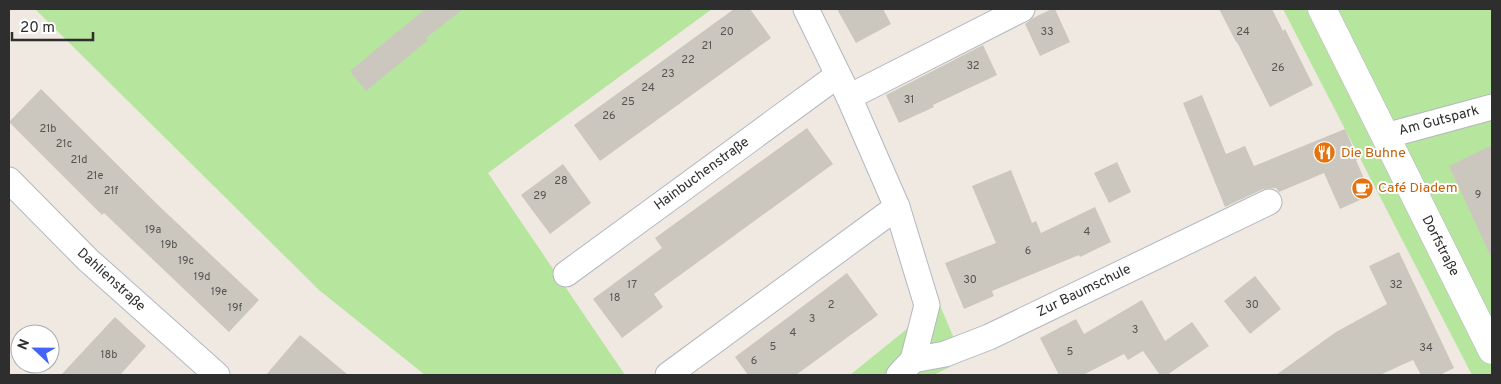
<svg xmlns="http://www.w3.org/2000/svg" width="1501" height="384" font-family="Overpass,sans-serif">
<style>
.green{fill:#b6e59e}
.building{fill:#cbc7bf}
.lines{fill:none;stroke-linecap:round;stroke-linejoin:round}
.street-casing{stroke:#b4b7c1;stroke-width:27}
.secondary-casing{stroke:#b4b7c1;stroke-width:29}
.street{stroke:#fff;stroke-width:25}
.secondary{stroke:#fff;stroke-width:28}
.labels{text-anchor:middle;dominant-baseline:central;stroke-width:4;stroke-linejoin:round;paint-order:stroke}
.number-label{font-size:11px;fill:#555452}
.street-label{font-size:14px;fill:#2e2e2e;stroke:#fff}
.food-label{font-size:14px;fill:#c56008;stroke:#fff;text-anchor:start}
</style>
<rect width="100%" height="100%" fill="#efe9e1"/>
<g class="green">
<path d="M35 9H712L488 173 625 375H425L319 290Z"/>
<path d="M1283 9H1492V375H1472Z"/>
<path d="M939 303 963 360 934 375H850Z"/>
</g>
<g class="building">
<path d="M425 9H463L426 38 428 40 366 91 350 71Z"/>
<path d="M734 9H750L771 38 600 161 574 125Z"/>
<path d="M837 9H883L891 24 856 43Z"/>
<path d="M1052 9H1055L1070 42 1040 56 1025 24 1033 18Z"/>
<path d="M1219 9H1272L1283 31 1285 29 1313 85 1270 107 1237 42H1236Z"/>
<path d="M983 45 997 75 933 105 934 107 899 123 886 95Z"/>
<path d="M41 89 159 206 259 300 229 332 104 213 102 215 9 122Z"/>
<path d="M1202 95 1226 154 1245 146 1254 166 1345 129 1358 159 1356 160 1371 195 1340 209 1324 173 1279 192 1276 188 1263 189 1225 207 1183 103Z"/>
<path d="M807 128 833 164 654 294 663 307 622 338 593 299 662 248 655 238Z"/>
<path d="M1492 145V259L1449 166Z"/>
<path d="M1117 162 1131 192 1109 203 1094 173Z"/>
<path d="M563 164 591 203 550 234 521 195Z"/>
<path d="M1011 170 1032 223 1036 221 1041 233 1095 207 1111 242 1080 257 1079 255 992 291 994 296 964 309 945 263 996 243 972 186Z"/>
<path d="M1399 252 1454 368 1440 375H1421L1413 360 1380 375H1276L1336 332 1387 304 1369 266Z"/>
<path d="M847 273 878 315 796 375H748L735 357Z"/>
<path d="M1255 276 1281 309 1250 334 1224 301Z"/>
<path d="M1142 300 1165 341 1192 322 1209 346 1167 375H1160L1143 351 1128 360 1124 354 1083 375H1059L1040 338 1076 319 1084 334Z"/>
<path d="M115 317 146 346 120 375H61Z"/>
<path d="M300 335 317 349 348 375H266Z"/>
</g>
<g class="lines">
<defs>
<g id="street">
<path d="M806 9 849 97 897 207 927 305 913 360"/>
<path d="M849 97 1022 9"/>
<path d="M1385 136 1492 107"/>
<path d="M9 180 88 260 217 375"/>
<path d="M566 274 838 75"/>
<path d="M668 375 897 207"/>
<path d="M899 375 913 360 945 354 989 337 1269 202"/>
</g>
<path id="secondary" d="M1322 9 1492 350"/>
</defs>
<use href="#street" class="street-casing"/>
<use href="#secondary" class="secondary-casing"/>
<use href="#street" class="street"/>
<use href="#secondary" class="secondary"/>
</g>
<defs>
<symbol id="restaurant-disc" viewBox="-11 -11 22 22"><circle r="9.5" fill="#e8710a" stroke="#fff"/><path d="M-5-6h1v4h1v-4h1v4h1v-4h1v5L-1.5 .5V6h-2V.5L-5-1ZM5-6V6H3V1.5H1.5Q1.5-4 5-6Z" fill="#fff"/></symbol>
<symbol id="cafe-disc" viewBox="-11 -11 22 22"><circle r="9.5" fill="#e8710a" stroke="#fff"/><path d="M-5.5-4.5H6V0H3Q3 3.5 0 3.5H-2.5Q-5.5 3.5-5.5 0ZM3-3.2v2h1.7v-2ZM-6 4.5H4V6H-6Z" fill="#fff"/></symbol>
</defs>
<g fill-rule="evenodd">
<use href="#restaurant-disc" x="1312" y="140" width="25" height="25"/>
<use href="#cafe-disc" x="1350" y="176" width="25" height="25"/>
</g>
<g class="labels">
<g class="number-label">
<text x="727" y="32">20</text>
<text x="1047" y="32">33</text>
<text x="1243" y="32">24</text>
<text x="707" y="46">21</text>
<text x="688" y="60">22</text>
<text x="973" y="66">32</text>
<text x="1278" y="68">26</text>
<text x="668" y="74">23</text>
<text x="648" y="88">24</text>
<text x="909" y="100">31</text>
<text x="628" y="102">25</text>
<text x="609" y="116">26</text>
<text x="48" y="129">21b</text>
<text x="64" y="144">21c</text>
<text x="79" y="160">21d</text>
<text x="95" y="176">21e</text>
<text x="561" y="181">28</text>
<text x="111" y="191">21f</text>
<text x="1478" y="195">9</text>
<text x="540" y="196">29</text>
<text x="153" y="230">19a</text>
<text x="1087" y="232">4</text>
<text x="169" y="245">19b</text>
<text x="1028" y="251">6</text>
<text x="186" y="261">19c</text>
<text x="202" y="277">19d</text>
<text x="970" y="280">30</text>
<text x="632" y="285">17</text>
<text x="1396" y="285">32</text>
<text x="219" y="292">19e</text>
<text x="615" y="298">18</text>
<text x="831" y="305">2</text>
<text x="1252" y="305">30</text>
<text x="235" y="308">19f</text>
<text x="812" y="319">3</text>
<text x="1135" y="330">3</text>
<text x="793" y="333">4</text>
<text x="773" y="347">5</text>
<text x="1426" y="348">34</text>
<text x="1070" y="352">5</text>
<text x="109" y="355">18b</text>
<text x="754" y="361">6</text>
</g>
<g class="street-label">
<text transform="translate(1439 121) rotate(-15)">Am Gutspark</text>
<text transform="translate(702 174) rotate(-36)">Hainbuchenstraße</text>
<text transform="translate(1440 246) rotate(63)">Dorfstraße</text>
<text transform="translate(111 280) rotate(42)">Dahlienstraße</text>
<text transform="translate(1084 291) rotate(-26)">Zur Baumschule</text>
</g>
<g class="food-label">
<text x="1341" y="153">Die Buhne</text>
<text x="1378" y="188">Café Diadem</text>
</g>
</g>
<rect width="1501" height="384" fill="none" stroke="#2e2e2e" stroke-width="20"/>
<g transform="translate(35 349) rotate(292)"><circle r="24" fill="#ffffff" stroke="#ababab"/>
<path d="M0-4L9 19L0 12L-9 19Z" fill="#4264fb"/>
<text y="-8" font-size="14" font-weight="bold" text-anchor="middle" fill="#2e2e2e">N</text>
</g>
<path d="M12 32v8h81v-8" fill="none" stroke="#2e2e2e" stroke-width="2.5"/>
<text x="20" y="32" font-size="15" fill="#2e2e2e" stroke="#ffffff" stroke-width="4" paint-order="stroke">20 m</text>
</svg>
